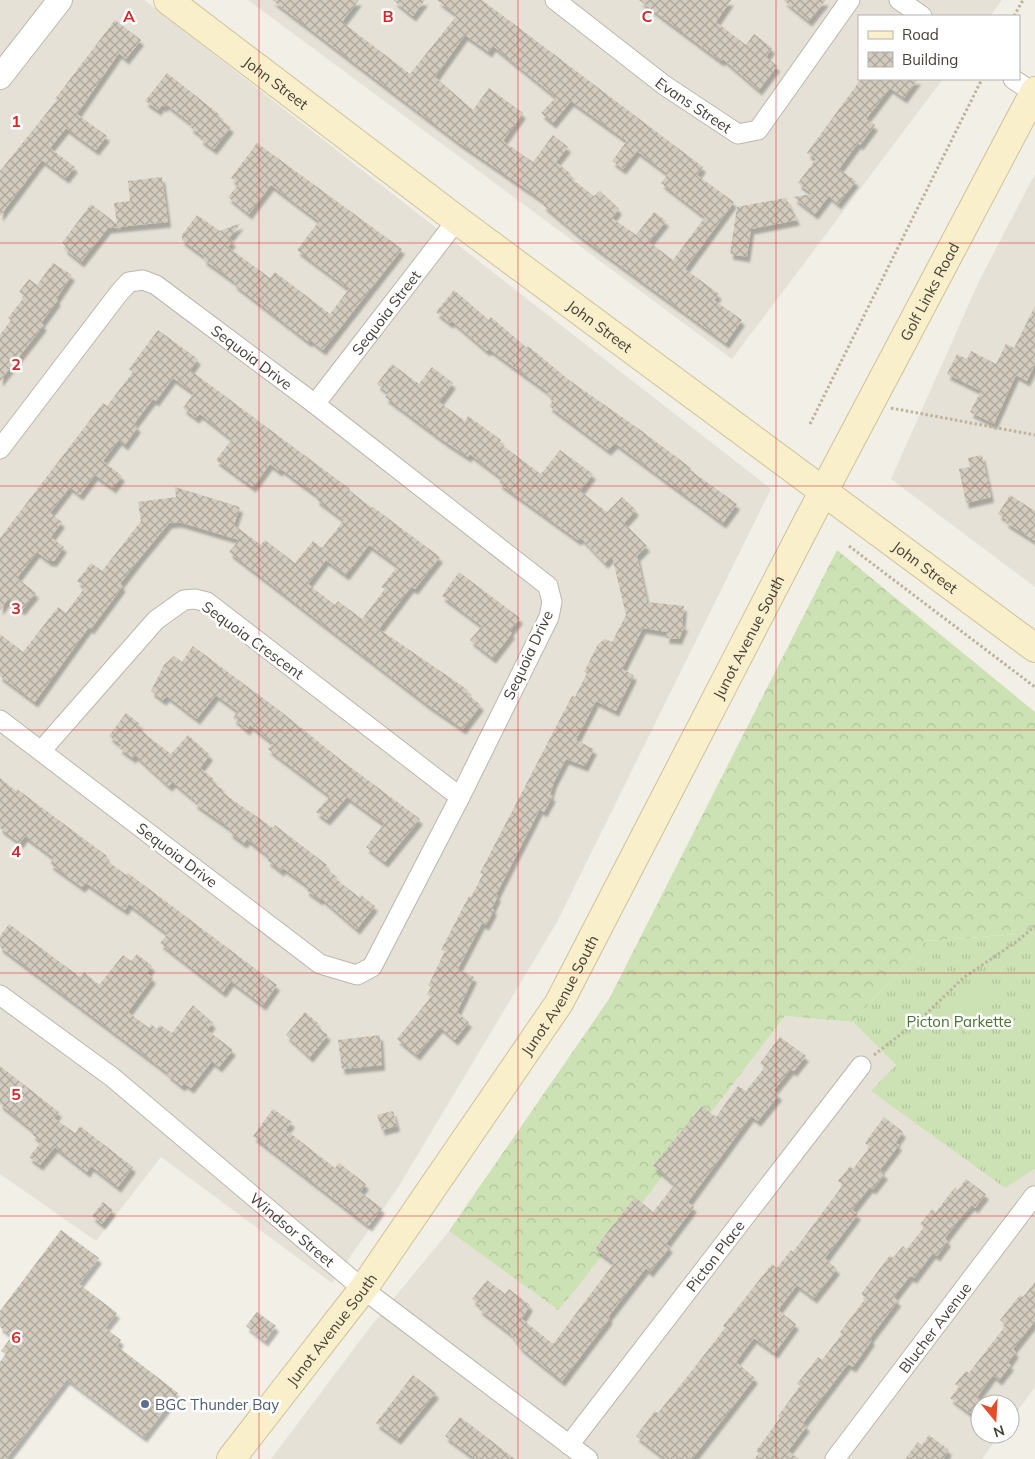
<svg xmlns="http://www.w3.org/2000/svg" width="1035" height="1459" font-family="Mulish,sans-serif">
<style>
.residential{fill:#e5e1d6}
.grass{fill:url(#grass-tufts)}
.forest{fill:url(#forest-crowns)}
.pitch{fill:#cce2b4}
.building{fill:url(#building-cross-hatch);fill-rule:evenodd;filter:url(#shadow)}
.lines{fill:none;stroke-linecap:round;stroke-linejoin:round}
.minor-casing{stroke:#bcb7ab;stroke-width:21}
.tertiary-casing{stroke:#bcb7ab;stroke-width:26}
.secondary-casing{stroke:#cdc29b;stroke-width:30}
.path{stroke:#bdb39d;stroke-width:3;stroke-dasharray:2.5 2.5;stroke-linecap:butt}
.minor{stroke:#fff;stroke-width:19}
.tertiary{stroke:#fff;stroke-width:24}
.secondary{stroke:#f9efca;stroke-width:28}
.grid{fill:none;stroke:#d62828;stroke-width:1;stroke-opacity:0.55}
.service-dot{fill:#5c6f8a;stroke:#fff;stroke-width:2}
.labels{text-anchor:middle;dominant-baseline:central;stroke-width:5;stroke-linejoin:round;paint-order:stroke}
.street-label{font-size:15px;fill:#443f37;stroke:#fff}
.park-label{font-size:15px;fill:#467130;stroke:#fff}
.service-label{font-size:15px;fill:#4e5e75;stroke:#fff;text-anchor:start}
.grid-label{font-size:16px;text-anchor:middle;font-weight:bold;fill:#d62828;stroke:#fff;stroke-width:5;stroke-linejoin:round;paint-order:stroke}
</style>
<defs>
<pattern id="grass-tufts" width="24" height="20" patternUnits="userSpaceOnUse" patternTransform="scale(1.25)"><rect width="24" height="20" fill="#cce2b4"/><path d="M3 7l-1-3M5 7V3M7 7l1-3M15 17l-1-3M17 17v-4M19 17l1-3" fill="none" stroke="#b0c39b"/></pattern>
<pattern id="forest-crowns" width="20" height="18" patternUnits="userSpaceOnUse" patternTransform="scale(1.25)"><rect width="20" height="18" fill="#cce2b4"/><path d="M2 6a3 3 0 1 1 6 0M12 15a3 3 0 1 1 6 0" fill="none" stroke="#b0c39b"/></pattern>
<pattern id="building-cross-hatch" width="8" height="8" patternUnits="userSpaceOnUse" patternTransform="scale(1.25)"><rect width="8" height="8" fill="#d2cbbe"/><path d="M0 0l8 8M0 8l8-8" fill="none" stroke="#aca69b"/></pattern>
<filter id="shadow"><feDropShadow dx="3" dy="5.5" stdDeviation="1" flood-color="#0004"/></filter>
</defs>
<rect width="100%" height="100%" fill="#f2efe7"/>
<g class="residential">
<path d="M0 0H144L771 489 557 922 399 1186 332 1283 161 1157 96 1241 0 1174Z"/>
<path d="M248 0H1002L990 16H859V79H943L732 359Z"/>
<path d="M1035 174V587L891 479 980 279Z"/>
<path d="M785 1016 853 1022 896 1065 872 1091 1005 1188 1035 1169V1387L1010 1421V1404H980V1434H1000L982 1459H271L371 1326 449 1231 558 1310 577 1288Z"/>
</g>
<path class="grass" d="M1032 933 1035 935V1169L1005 1188 871 1091 896 1065 853 1022 926 941Z"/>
<path class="forest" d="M837 550 1035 712V935L1031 933 926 941 853 1022 785 1016 577 1288 558 1310 449 1231 609 999Z"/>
<path class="pitch" d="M973 980 995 996 968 1034 945 1018Z"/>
<g class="building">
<path d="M272 0H359L342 22 410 74 457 15 437 0H482L703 167 697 175 734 202 685 269 719 294 714 300 742 320 726 343 580 236 543 205 545 202 458 142ZM465 35 489 52 493 46 556 97 541 113 553 123 571 101 627 141 612 161 623 169 637 151 668 174 661 183 705 217 673 260 649 242 666 221 654 212 636 235 612 218 619 209 600 191 594 196 569 177 571 174 556 162 568 147 553 135 533 162 503 141 523 113 489 88 473 110 435 77Z"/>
<path d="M393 0H425L413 16Z"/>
<path d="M639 0H731L716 22 746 45 754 34 772 48 766 57 777 66 759 90 723 59 721 61Z"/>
<path d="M783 0H826L809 21Z"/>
<path d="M115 20 141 40 126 59 119 53 77 114 107 136 96 150 66 128 50 148 75 167 66 178 42 160 0 216V171L57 100 55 99Z"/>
<path d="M167 73 220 115 218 118 231 127 214 149 200 139 202 136 190 127 192 124 166 104 164 107 162 105 158 110 145 101Z"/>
<path d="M861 79H918L904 98 890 88 866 119 875 125 860 145 858 143 839 169 856 181 838 204 829 196 815 214 793 197 812 194 798 183 816 159 807 153Z"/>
<path d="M257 143 402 249 323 350 310 340 309 342 234 284 235 282 203 259 205 257 182 240V235L197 215 220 231 241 223 229 238 233 241 228 247 270 278 275 272 330 314 349 289 297 250 319 221 271 185 249 214 228 197 239 184 231 178Z"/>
<path d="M162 177 168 222 108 228 81 262 64 248 66 246 62 243 91 204 117 224 114 203 130 201 128 181Z"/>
<path d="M786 198 797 220 751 229 747 257 730 254 737 207Z"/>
<path d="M53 263 72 275 56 299 58 300 41 323 44 325 0 381V335L11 320 8 318 25 296 19 292 29 279 37 285Z"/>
<path d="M454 290 489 320 491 317 527 348 528 346 569 380 639 429 691 468 690 470 737 504 723 523 615 443 608 450 549 406 554 399 547 393 548 392 489 349 487 351 452 321 450 323 436 312Z"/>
<path d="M1035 306V364L1027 381 1016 375 994 424 970 412 981 391 947 374 957 354 967 359 971 351 996 364 1006 344 1014 348Z"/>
<path d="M158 330 198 359 190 370 350 489 349 490 372 508 373 507 440 557 415 589 411 587 379 629 468 690 466 693 481 705 463 729 428 705 229 552 239 540 179 522 169 523 140 558 120 584 123 586 91 629 89 627 35 702 0 676V634L23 652 58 607 66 613 85 587 77 581 91 563 102 571 141 521 138 502 176 497 175 487 240 507 234 525 261 545 265 540 295 563 313 541 322 548 344 520 316 499 318 496 281 469 279 471 270 464 253 487 216 460 232 439 200 414 196 418 183 408 194 393 173 378 156 401 153 399 134 424 138 427 125 445 119 440 103 461 122 476 113 488 95 475 80 495 70 487 50 513 62 522 51 537 64 547 54 561H49L37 552 17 578 36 593 22 610 8 599 0 610V538L103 403 107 406 133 372 129 369ZM369 545 398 566 381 587 385 589 362 619 338 601 335 605 308 584 326 560 346 575Z"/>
<path d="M392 364 419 384 432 367 453 383 439 402 465 421 468 416 501 440 499 443 541 474 560 450 593 474 580 491 607 512 622 497 636 510 624 523 647 546 637 556 647 602 684 606 682 625H685L679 639 666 638 667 632 643 628 622 669 634 675 616 711 596 701 576 740 594 749 585 766 566 759 554 782 550 795 553 796 544 812 540 809 496 895 498 896 492 908 494 910 486 925 482 923 458 969 474 977 457 1012 469 1022 455 1040 440 1027 417 1055 397 1039 431 997 427 995 431 987 428 986 445 951 441 950 469 896 471 897 483 874 480 873 572 696 575 697 587 673 584 672 598 644 605 639 612 642 626 615 612 556 605 563 581 538 578 540 499 483 502 478 470 454 468 457 444 441 385 397 388 393 377 384Z"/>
<path d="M982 455 991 497 966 503 959 469 970 467 968 458Z"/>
<path d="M1010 495 1035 511V541L1005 522 1007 520 998 514Z"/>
<path d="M459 572 520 618 510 631 512 633 493 658 470 640 482 626 442 596Z"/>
<path d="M193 646 279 710 341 760 420 819 385 862 366 847 384 824 347 797 327 820 316 812 330 796 268 749 273 743 250 725 247 730 233 718 238 711 216 695 197 719 167 696 163 700 151 691 164 665 174 656 182 662Z"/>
<path d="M126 713 140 724 138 727 149 737 171 754 188 735 210 755 200 768 214 779 212 782 225 791 223 793 273 828 275 825 327 865 325 868 337 877 336 879 360 898 361 895 375 906 357 929 321 898 320 900 306 890 308 886 283 868 281 871 267 860 270 857 247 839 244 843 229 832 231 829 194 803 196 801 173 782 169 786 135 755 133 758 119 748 121 745 109 736Z"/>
<path d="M0 778 16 791 17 789 107 856 105 859 126 875 128 873 277 985 263 1005 231 981 223 992 160 943 168 934 129 904 125 910 86 883 82 887 50 864 54 858 25 836 20 843 0 828Z"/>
<path d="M9 924 80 977 84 972 99 985 123 955 131 961 137 954 152 966 147 973 153 978 128 1012 149 1028 151 1024 157 1029 160 1025 172 1033 193 1005 213 1023 207 1030 233 1050 219 1067 212 1061 191 1088 184 1083 182 1086 167 1074 168 1073 0 947V936Z"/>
<path d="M305 1012 318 1023 315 1025 328 1035 310 1057 286 1035Z"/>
<path d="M380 1035 382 1065 342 1069 338 1040Z"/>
<path d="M780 1037 806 1056 794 1071 791 1069 774 1090 779 1095 758 1121 751 1116 688 1202 694 1207 666 1244 670 1247 650 1272 646 1268 608 1317 610 1318 562 1381 521 1348 510 1333 479 1309 481 1306 472 1299 487 1280 505 1294 509 1289 530 1305 522 1319 553 1344 614 1263 595 1249 610 1229 635 1197 653 1212 675 1184 653 1166 702 1106 716 1117 738 1086 746 1091 765 1067 760 1063Z"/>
<path d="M0 1066 59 1112 54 1118 75 1133 80 1126 133 1167 118 1187 91 1166 87 1172 55 1147 40 1165 29 1157 41 1142 32 1134 34 1131 0 1104Z"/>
<path d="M273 1109 292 1122 286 1130 335 1168 339 1163 366 1184 360 1192 382 1208 369 1226 253 1136Z"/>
<path d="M393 1111 397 1126 382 1130 377 1115Z"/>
<path d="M884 1117 903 1132 896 1142 899 1145 880 1170 885 1174 873 1189 870 1187 852 1210 858 1214 825 1258 837 1269 814 1298 797 1285 778 1310 796 1324 775 1353 754 1338 736 1362 755 1378 692 1459H666L636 1436 655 1411 658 1413 687 1377 725 1328 723 1326 772 1264 777 1268 791 1250 793 1252 843 1185 838 1181 850 1166 853 1169 870 1147 865 1143Z"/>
<path d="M966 1179 986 1194 975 1208 972 1205 962 1216 945 1238 948 1241 937 1256 933 1253 914 1278 910 1276 894 1297 898 1301 870 1338 872 1340 863 1353 853 1367 848 1364 803 1423 807 1426 788 1451 799 1459H754L759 1453 756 1451 780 1418 778 1416 800 1386 797 1384 818 1357 822 1360 842 1334 840 1332 866 1298 861 1294 890 1255 893 1258 903 1246 907 1249 924 1227 920 1224 932 1209 936 1212 955 1187 958 1190Z"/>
<path d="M103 1202 113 1210 102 1224 92 1216Z"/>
<path d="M61 1230 99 1258 79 1284 117 1313 105 1328 121 1340 117 1346 178 1393 144 1437 67 1379 6 1459H0V1362L6 1354 1 1351 12 1336 0 1327V1311Z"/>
<path d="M1035 1282V1321L1013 1349 1016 1352 1008 1363 1011 1365 999 1380 993 1375 977 1397 980 1399 970 1413 950 1398 959 1387 955 1384 966 1371 969 1373 1006 1325 1000 1320 1020 1295 1023 1297Z"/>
<path d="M257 1312 276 1326 265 1341 246 1326Z"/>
<path d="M413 1375 436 1393 398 1439 376 1423Z"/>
<path d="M460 1417 476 1429 515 1459H476L445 1436Z"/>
<path d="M929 1435 949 1450 943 1459H905L918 1442 922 1445Z"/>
</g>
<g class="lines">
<defs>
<g id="minor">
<path id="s1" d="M555 0 664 85 738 134 758 130 850 0"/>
<path d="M899 0 922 16"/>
<path d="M1013 79 1034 93"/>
<path id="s2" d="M315 404 457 220"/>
<path id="s3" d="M0 449 119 293 129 282 143 280 156 285 315 404 548 586 552 602 549 617 460 797 372 967 357 975 320 964 0 720"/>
<path d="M41 751 156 620 184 600 195 599 207 602 460 797"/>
<path id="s4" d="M0 995 112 1077 363 1289 588 1459"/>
<path id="s5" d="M569 1445 861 1066"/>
<path id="s6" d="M835 1459 1034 1196"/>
</g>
<path id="tertiary" d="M0 77 60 0"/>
<g id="secondary">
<path id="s7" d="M168 0 457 220 1035 648"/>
<path id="s8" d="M231 1459 363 1289 559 1003 809 519 1035 91"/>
</g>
</defs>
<use href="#minor" class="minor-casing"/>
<use href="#tertiary" class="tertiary-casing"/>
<use href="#secondary" class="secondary-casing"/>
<g class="path">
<path d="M1014 16 1023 0"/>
<path d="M891 408 1035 435"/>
<path d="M810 424 982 79"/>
<path d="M849 546 1035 687"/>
<path d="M874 1055 923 1017 963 978 1016 942 1035 926"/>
</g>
<use href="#minor" class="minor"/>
<use href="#tertiary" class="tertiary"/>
<use href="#secondary" class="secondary"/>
</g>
<path class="grid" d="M259 0V1459M518 0V1459M776 0V1459M0 243H1035M0 486H1035M0 730H1035M0 973H1035M0 1216H1035"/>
<circle class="service-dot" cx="145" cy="1404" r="5"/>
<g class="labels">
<g class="street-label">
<text stroke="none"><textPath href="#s7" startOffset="136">John Street</textPath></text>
<text stroke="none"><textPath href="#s1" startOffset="174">Evans Street</textPath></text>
<text stroke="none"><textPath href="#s8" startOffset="1364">Golf Links Road</textPath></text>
<text stroke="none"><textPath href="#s2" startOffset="116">Sequoia Street</textPath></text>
<text stroke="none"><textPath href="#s7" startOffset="541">John Street</textPath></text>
<text stroke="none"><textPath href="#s3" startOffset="359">Sequoia Drive</textPath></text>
<text stroke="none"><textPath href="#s7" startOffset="946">John Street</textPath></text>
<text stroke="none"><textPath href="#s8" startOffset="974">Junot Avenue South</textPath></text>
<text transform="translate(253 640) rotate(36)">Sequoia Crescent</text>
<text transform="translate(528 655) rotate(-65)">Sequoia Drive</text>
<text transform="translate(177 855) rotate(37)">Sequoia Drive</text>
<text stroke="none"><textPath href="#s8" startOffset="569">Junot Avenue South</textPath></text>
<text stroke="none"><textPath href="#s4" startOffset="375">Windsor Street</textPath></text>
<text stroke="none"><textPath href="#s5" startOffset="239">Picton Place</textPath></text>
<text stroke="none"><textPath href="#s6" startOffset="165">Blucher Avenue</textPath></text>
<text stroke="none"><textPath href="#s8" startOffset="164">Junot Avenue South</textPath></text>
</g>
<g class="park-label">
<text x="959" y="1021">Picton Parkette</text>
</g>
<g class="service-label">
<text x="155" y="1404">BGC Thunder Bay</text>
</g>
</g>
<g class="grid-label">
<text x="129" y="22">A</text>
<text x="388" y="22">B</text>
<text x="647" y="22">C</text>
<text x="16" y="127">1</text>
<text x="16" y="370">2</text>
<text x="16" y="614">3</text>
<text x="16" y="857">4</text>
<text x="16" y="1100">5</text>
<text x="16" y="1343">6</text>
</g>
<rect x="858" y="15" width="162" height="65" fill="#ffffff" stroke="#b4b2af"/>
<rect x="868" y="31" width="25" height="8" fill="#f9efca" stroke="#b4b2af"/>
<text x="902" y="40" font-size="15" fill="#443f37">Road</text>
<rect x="868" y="52" width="25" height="15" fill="url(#building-cross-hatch)" stroke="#b4b2af"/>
<text x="902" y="65" font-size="15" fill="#443f37">Building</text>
<g transform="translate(995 1419) rotate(162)"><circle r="24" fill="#ffffff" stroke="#b4b2af"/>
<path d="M0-4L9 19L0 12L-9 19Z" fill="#e54c2b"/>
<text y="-8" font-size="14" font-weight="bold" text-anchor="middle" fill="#443f37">N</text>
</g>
</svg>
